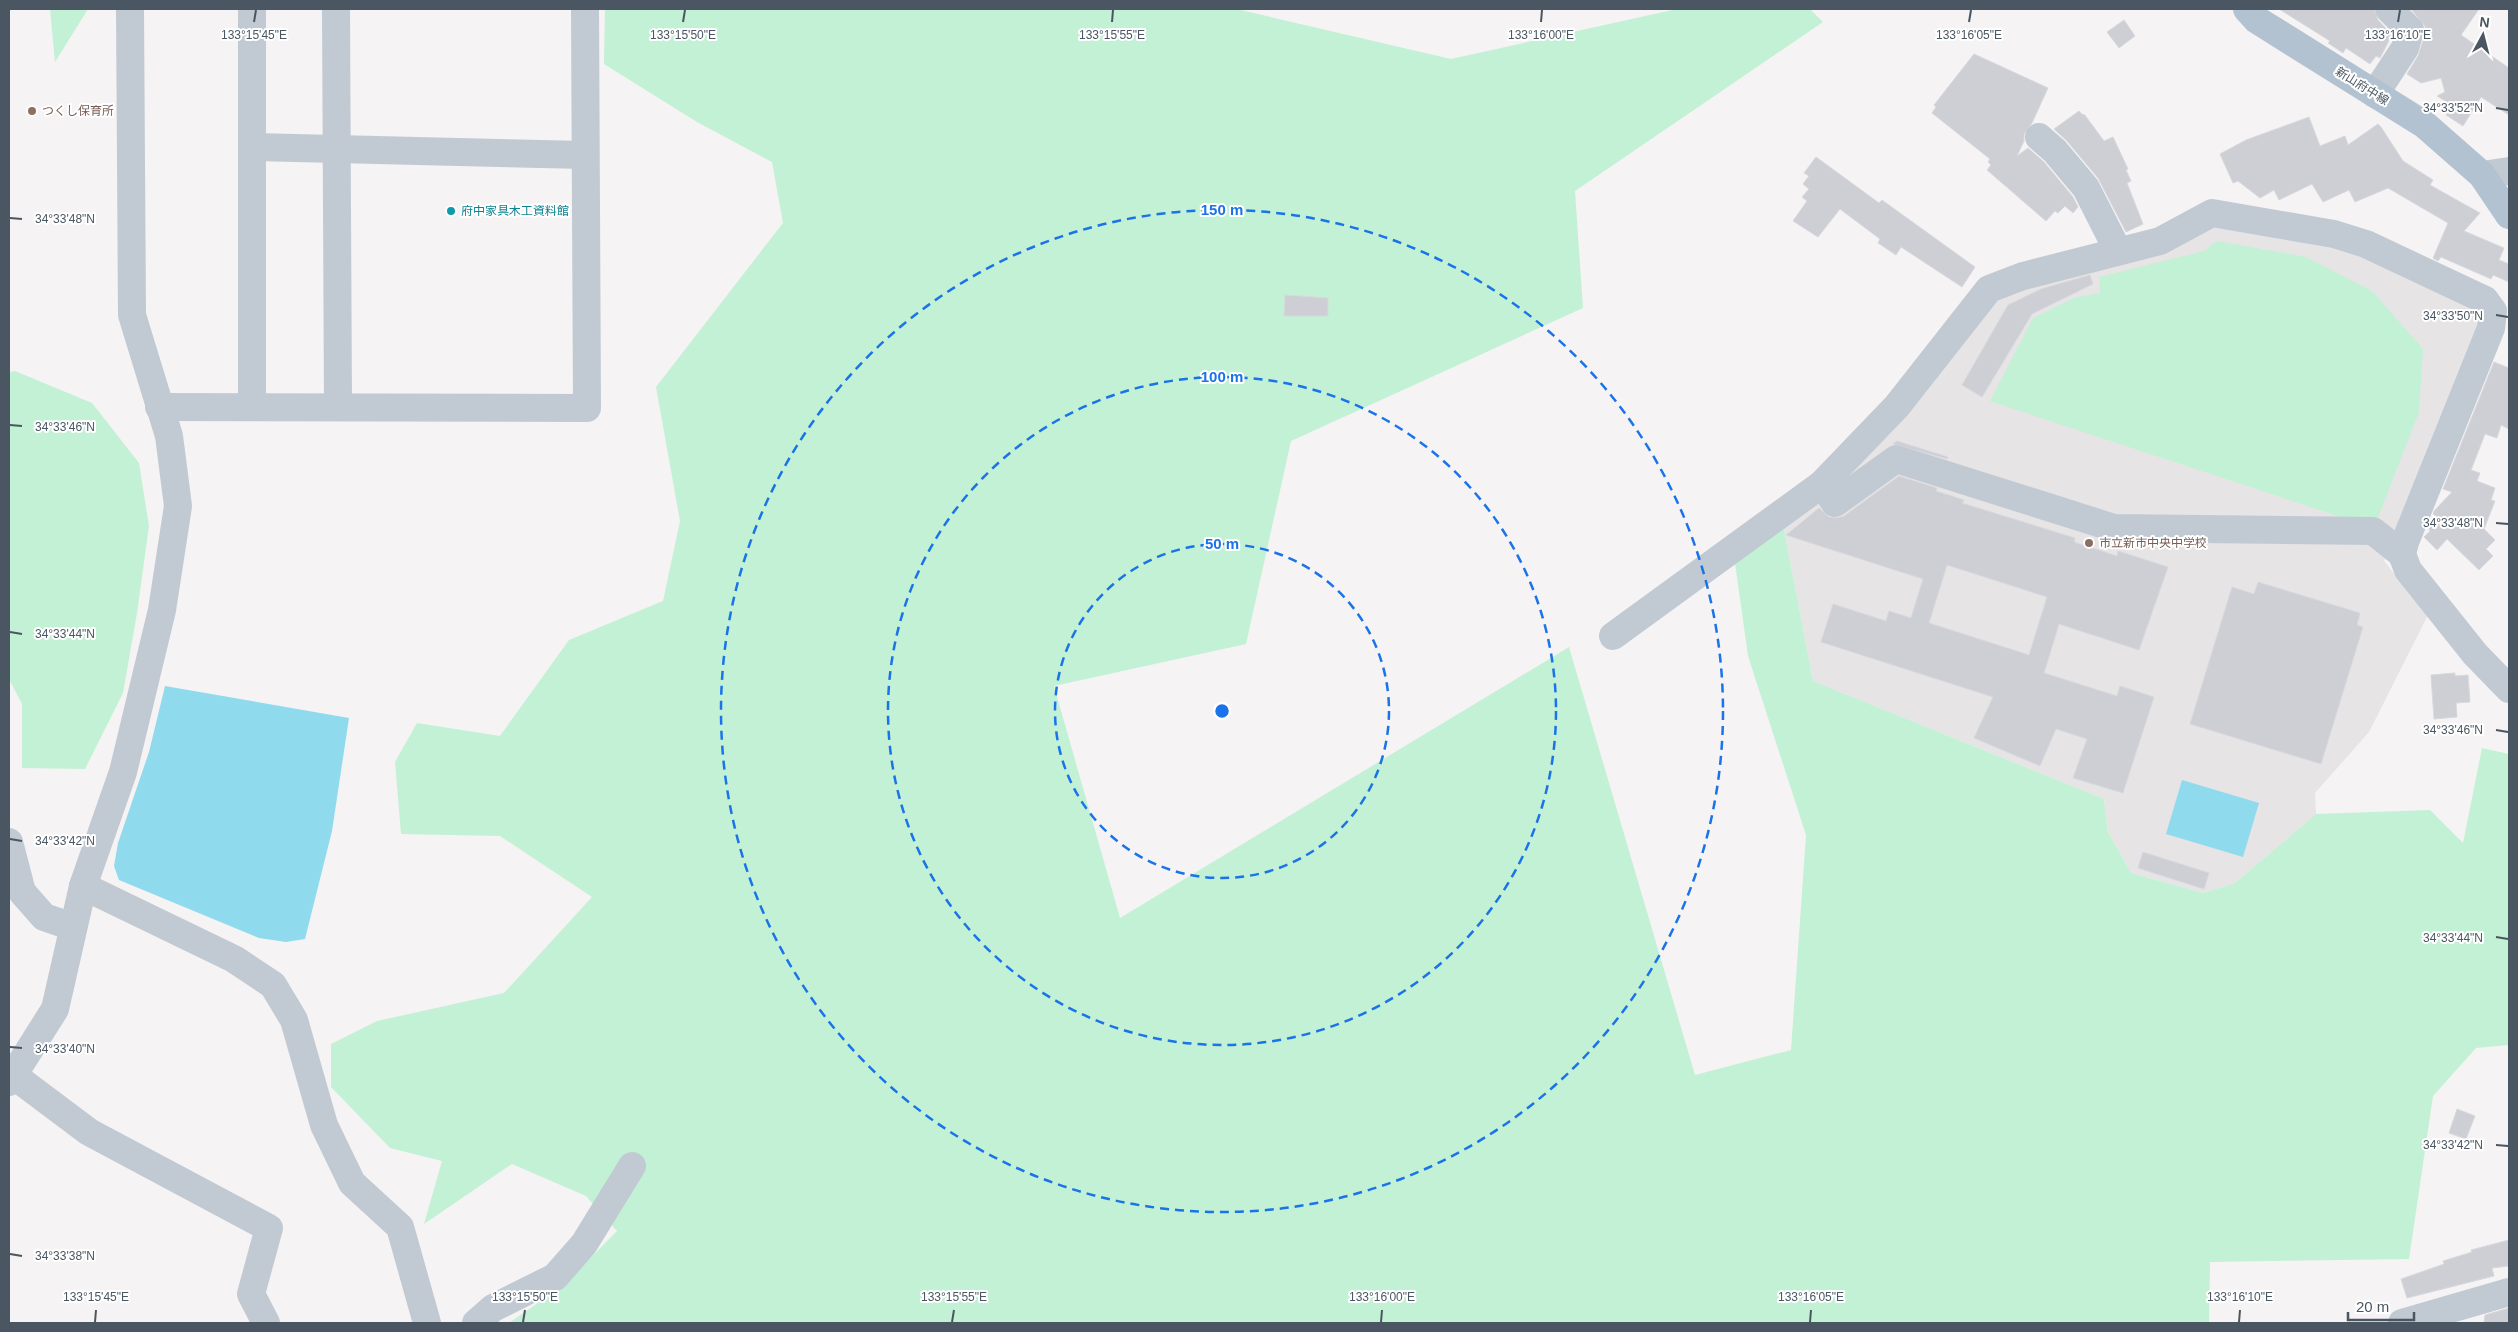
<svg xmlns="http://www.w3.org/2000/svg" width="2518" height="1332" font-family="Arial,'Noto Sans JP',sans-serif">
<style>
.education{fill:#e6e4e5}
.green{fill:#c3f1d5}
.water{fill:#90daee}
.building{fill:#cdcfd5;stroke:#d7d9de;fill-rule:evenodd}
.lines{fill:none;stroke-linecap:round;stroke-linejoin:round}
.minor{stroke:#c1cad2;stroke-width:28}
.major{stroke:#b3c2d1;stroke-width:28}
.ticks{fill:none;stroke:#4a5661;stroke-width:2}
.ring{fill:none;stroke:#1a73e8;stroke-width:2.5;stroke-dasharray:9 6}
.education-dot{fill:#8d6e63;stroke:#fff;stroke-width:2}
.culture-dot{fill:#0f9aa8;stroke:#fff;stroke-width:2}
.labels{text-anchor:middle;dominant-baseline:central;stroke-width:4;stroke-linejoin:round;paint-order:stroke}
.street-label{font-size:12px;fill:#4a5661;stroke:#fff}
.education-label{font-size:12px;fill:#785e54;stroke:#fff;text-anchor:start}
.culture-label{font-size:12px;fill:#0d838f;stroke:#fff;text-anchor:start}
.ticks-label{font-size:12px;text-anchor:middle;fill:#4a5661;stroke:#fff;stroke-width:4;stroke-linejoin:round;paint-order:stroke}
.centre{fill:#1a73e8;stroke:#fff;stroke-width:2.5}
.ring-label{font-size:15px;text-anchor:middle;font-weight:bold;fill:#1a73e8;stroke:#fff;stroke-width:4;stroke-linejoin:round;paint-order:stroke}
</style>
<rect width="100%" height="100%" fill="#f5f3f3"/>
<path class="education" d="M2212 220 2334 243 2474 304 2482 322 2384 561 2428 615 2369 732 2315 793 2316 814 2235 883 2203 893 2131 873 2108 832 2104 799 1813 681 1783 524 1991 303 2026 283Z"/>
<g class="green">
<path d="M50 9H88L55 62Z"/>
<path d="M605 9H1236L1451 59 1677 9H1810L1823 22 1575 191 1583 308 1291 441 1246 644 1054 686 1120 918 1569 647 1695 1075 1791 1050 1806 835 1748 656 1735 563 1783 524 1813 681 2104 799 2108 832 2131 873 2203 893 2235 883 2316 814 2430 810 2463 843 2482 748 2509 754V1045L2476 1048 2433 1096 2409 1259 2210 1262 2209 1323H509L565 1284 617 1231 586 1196 512 1164 424 1224 442 1161 390 1148 331 1087V1044L377 1021 504 993 592 897 500 836 401 834 395 762 417 723 500 736 569 640 663 601 680 521 656 387 783 223 772 162 697 122 604 64Z"/>
<path d="M2217 241 2306 257 2372 291 2423 349 2419 412 2374 528 1990 401 2033 318 2074 298 2100 293 2099 277 2204 251Z"/>
<path d="M15 371 92 403 139 463 149 526 137 613 123 693 85 769 22 768V704L9 679V372Z"/>
</g>
<g class="water">
<path d="M165 686 349 718 332 831 305 939 286 942 259 938 119 880 114 866 118 843 149 752Z"/>
<path d="M2182 780 2259 803 2243 857 2166 834Z"/>
</g>
<g class="building">
<path d="M2279 9H2374L2378 20 2392 35 2380 58 2376 56 2370 64 2346 48 2343 53 2328 43 2330 41Z"/>
<path d="M2411 9H2479L2461 35 2509 68V115L2481 97 2463 126 2446 115 2452 105 2437 96 2445 92 2441 78 2421 83 2407 74 2418 56 2425 34V26Z"/>
<path d="M2124 20 2135 36 2119 48 2107 32Z"/>
<path d="M1974 54 2048 88 2032 123 2024 134V141L2017 156 2028 148 2044 162 2073 197 2078 207 2073 213 2065 206 2058 213 2055 211 2046 221 1987 170 1991 165 1988 162 1990 159 1932 113 1936 107 1934 105Z"/>
<path d="M2079 111 2083 115 2084 114 2104 141 2113 137 2128 169 2126 170 2131 181 2127 183 2143 224 2126 232 2098 178 2067 141 2054 129Z"/>
<path d="M2309 117 2320 146 2345 136 2348 145 2378 124 2381 127 2403 161 2433 180 2430 185 2480 213 2464 231 2504 248 2499 260 2509 264V282L2493 275 2491 279 2441 257 2438 261 2433 258 2448 223 2388 188 2355 202 2349 190 2323 202 2312 184 2279 200 2274 190 2260 198 2238 181 2233 183 2220 154 2246 140Z"/>
<path d="M1816 157 1879 203 1882 200 1975 267 1962 287 1901 247 1896 255 1878 243 1880 239 1840 209 1818 237 1793 221 1807 201 1802 197 1809 189 1803 184 1809 176 1804 173Z"/>
<path d="M2090 275 2093 284 2032 314 1982 397 1962 385 2008 305 2041 289Z"/>
<path d="M1285 295 1328 298V316H1284Z"/>
<path d="M2494 362 2509 368V429L2501 425 2497 438 2485 434 2471 470 2480 473 2477 481 2495 488 2491 500 2495 501 2484 529 2495 540 2486 549 2493 556 2479 570 2447 539 2437 550 2424 537 2430 531 2428 527 2437 517 2433 514 2434 511 2452 492 2443 489Z"/>
<path d="M1897 441 1948 457 1947 459 1893 444Z"/>
<path d="M1899 476 1937 488 1936 491 1964 500 1962 503 2075 538 2074 542 2117 556 2118 551 2168 567 2139 650 2059 624 2044 673 2117 696 2120 686 2154 697 2123 793 2073 778 2087 739 2056 729 2040 766 1974 738 1993 697 1821 642 1833 604 1886 621 1889 611 1911 618 1923 579 1786 535 1819 508 1829 517 1837 518 1844 516ZM1947 565 2047 597 2029 655 1929 623Z"/>
<path d="M2258 582 2360 613 2357 625 2363 627 2321 764 2190 724 2232 587 2254 594Z"/>
<path d="M2455 673V676L2468 675 2470 702 2456 703 2457 717 2434 719 2431 675Z"/>
<path d="M2143 852 2209 873 2204 889 2138 868Z"/>
<path d="M2457 1109 2475 1116 2466 1139 2449 1133Z"/>
<path d="M2509 1240V1266L2492 1268 2494 1276 2407 1298 2401 1279 2444 1264 2443 1261 2472 1252 2471 1250Z"/>
<path d="M2509 1308V1323H2484L2485 1315Z"/>
</g>
<g class="lines">
<g class="minor">
<path d="M336 9 338 407"/>
<path d="M2375 94 2405 48 2410 30 2389 9"/>
<path d="M2039 137 2055 151 2086 188 2118 251"/>
<path d="M252 147 585 155"/>
<path d="M2482 175 2509 171"/>
<path d="M159 407 587 408 585 9"/>
<path d="M252 407V9"/>
<path d="M1822 484 1835 503 1896 459 2114 528 2373 531 2402 554"/>
<path d="M1613 636 1822 484 1897 406 1989 289 2023 276 2160 241 2212 213 2334 234 2366 244 2485 300 2493 311 2491 328 2405 542 2402 554 2408 570 2475 654 2509 689"/>
<path d="M9 842 22 892 44 917 73 927"/>
<path d="M83 886 234 959 273 985 294 1020 324 1125 352 1183 400 1227 427 1323"/>
<path d="M13 1075 89 1132 269 1228 251 1294 266 1323"/>
<path d="M9 1082 55 1009 83 886 123 772 162 610 178 506 169 436 132 315 130 9"/>
<path d="M476 1323 493 1308 555 1277 584 1244 632 1166"/>
<path d="M2402 1323 2509 1292"/>
</g>
<path class="major" d="M2247 9 2257 20 2425 125 2482 175 2509 215"/>
</g>
<path class="ticks" d="M254 22 256 10M683 22 685 10M1112 22 1113 10M1541 22 1542 10M1969 22 1971 10M2398 22 2400 10M2496 108 2508 110M10 218 22 219M2496 315 2508 317M10 425 22 426M2496 523 2508 524M10 632 22 634M2496 730 2508 732M10 839 22 841M2496 937 2508 939M10 1047 22 1048M2496 1145 2508 1146M10 1254 22 1256M95 1322 96 1310M523 1322 525 1310M952 1322 954 1310M1381 1322 1382 1310M1810 1322 1811 1310M2239 1322 2240 1310"/>
<g class="ring">
<circle cx="1222" cy="711" r="167"/>
<circle cx="1222" cy="711" r="334"/>
<circle cx="1222" cy="711" r="501"/>
</g>
<g class="education-dot">
<circle cx="32" cy="111" r="5"/>
<circle cx="2089" cy="543" r="5"/>
</g>
<circle class="culture-dot" cx="451" cy="211" r="5"/>
<g class="labels">
<g class="street-label">
<text transform="translate(2362 86) rotate(32)">新山府中線</text>
</g>
<g class="education-label">
<text x="42" y="111">つくし保育所</text>
<text x="2099" y="543">市立新市中央中学校</text>
</g>
<g class="culture-label">
<text x="461" y="211">府中家具木工資料館</text>
</g>
</g>
<g class="ticks-label">
<text x="1541" y="39">133°16'00"E</text>
<text x="254" y="39">133°15'45"E</text>
<text x="683" y="39">133°15'50"E</text>
<text x="1112" y="39">133°15'55"E</text>
<text x="1969" y="39">133°16'05"E</text>
<text x="2398" y="39">133°16'10"E</text>
<text x="2453" y="112">34°33'52"N</text>
<text x="65" y="223">34°33'48"N</text>
<text x="2453" y="320">34°33'50"N</text>
<text x="65" y="431">34°33'46"N</text>
<text x="2453" y="527">34°33'48"N</text>
<text x="65" y="638">34°33'44"N</text>
<text x="2453" y="734">34°33'46"N</text>
<text x="65" y="845">34°33'42"N</text>
<text x="2453" y="942">34°33'44"N</text>
<text x="65" y="1053">34°33'40"N</text>
<text x="2453" y="1149">34°33'42"N</text>
<text x="65" y="1260">34°33'38"N</text>
<text x="96" y="1301">133°15'45"E</text>
<text x="525" y="1301">133°15'50"E</text>
<text x="954" y="1301">133°15'55"E</text>
<text x="1382" y="1301">133°16'00"E</text>
<text x="1811" y="1301">133°16'05"E</text>
<text x="2240" y="1301">133°16'10"E</text>
</g>
<circle cx="1222" cy="711" r="8" class="centre"/>
<g class="ring-label">
<text x="1222" y="215">150 m</text>
<text x="1222" y="382">100 m</text>
<text x="1222" y="549">50 m</text>
</g>
<rect width="2518" height="1332" fill="none" stroke="#4a5661" stroke-width="20"/>
<g transform="translate(2483 35) rotate(7)" stroke="#ffffff" stroke-width="4" paint-order="stroke">
<path d="M0-4L9 19L0 12L-9 19Z" fill="#4a5661"/>
<text y="-8" font-size="14" font-weight="bold" text-anchor="middle" fill="#4a5661">N</text>
</g>
<path d="M2348 1312v8h66v-8" fill="none" stroke="#4a5661" stroke-width="2.5"/>
<text x="2356" y="1312" font-size="15" fill="#4a5661" stroke="#ffffff" stroke-width="4" paint-order="stroke">20 m</text>
</svg>
